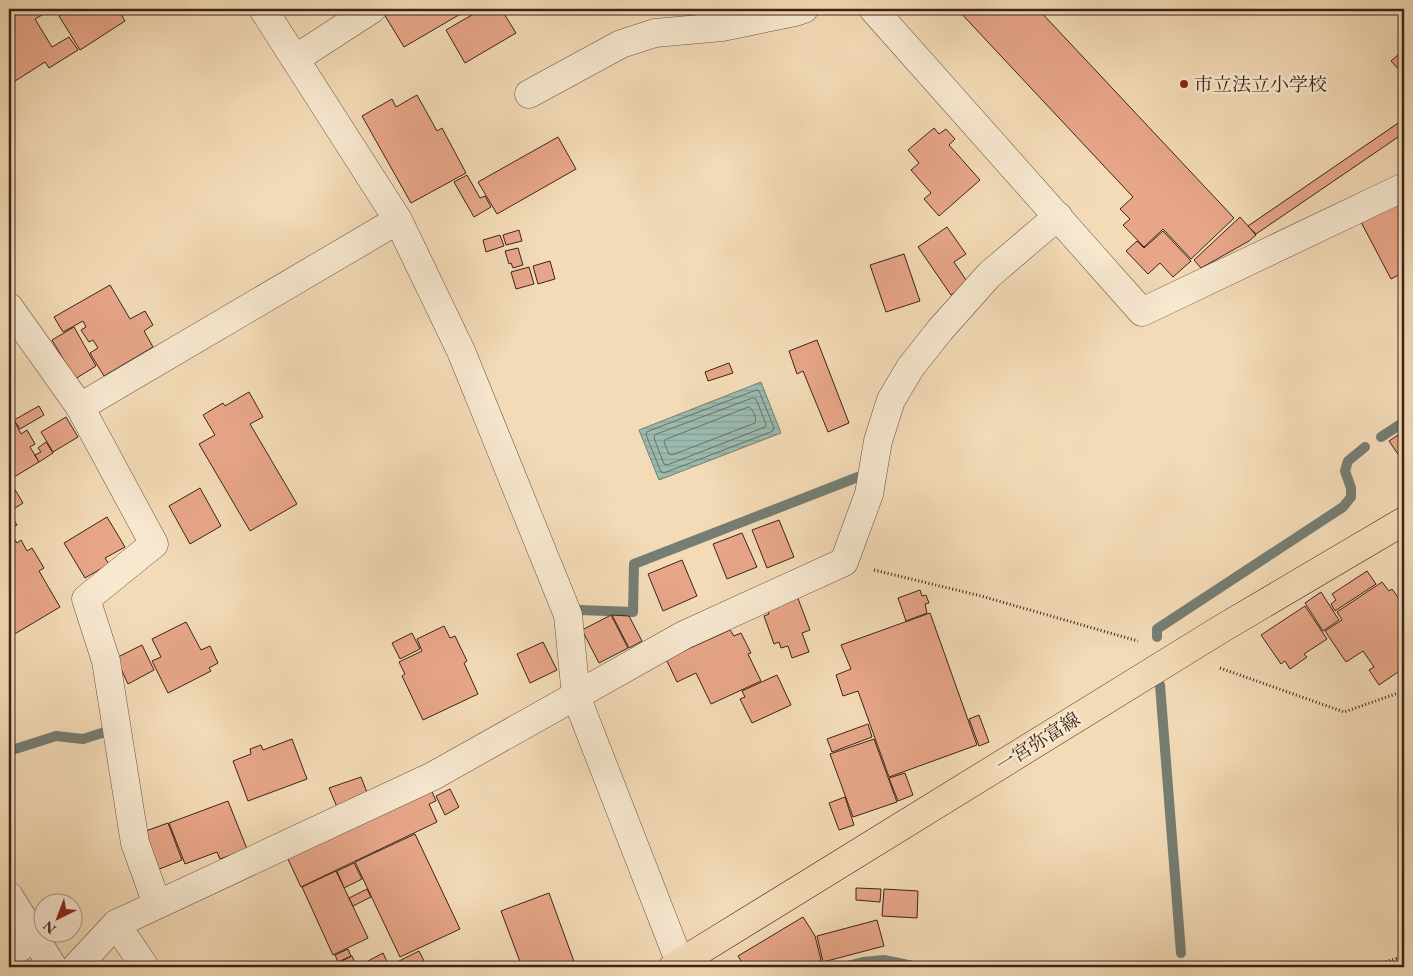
<svg xmlns="http://www.w3.org/2000/svg" width="1413" height="976" font-family="'EB Garamond','Noto Serif JP',serif">
<style>
.water{fill:url(#water-rules);stroke:#757e73}
.lines{fill:none;stroke-linecap:round;stroke-linejoin:round}
.shore{stroke:#6c6f64;stroke-width:1}
.stream{stroke:#757e73;stroke-width:10}
.building{fill:#e8a689;stroke:#3c2318}
.minor-casing{stroke:#6a5140;stroke-width:29}
.major-casing{stroke:#3c2318;stroke-width:29}
.path{stroke:#3c2318;stroke-width:3;stroke-dasharray:1 2.5;stroke-linecap:butt}
.minor{stroke:#f7e8d0;stroke-width:28}
.major{stroke:#f3dbb7;stroke-width:28}
.poi-dot{fill:#8f2418;stroke:#f7e8d0;stroke-width:2}
.labels{text-anchor:middle;dominant-baseline:central;stroke-width:5;stroke-linejoin:round;paint-order:stroke}
.poi-label{font-size:19px;fill:#3c2318;stroke:#f7e8d0;text-anchor:start}
.street-label{font-size:19px;fill:#3c2318;stroke:#f7e8d0}
</style>
<defs>
<pattern id="water-rules" width="6" height="5" patternUnits="userSpaceOnUse" patternTransform="scale(1.25)"><rect width="6" height="5" fill="#9bbbaf"/><path d="M0 2.5h6" fill="none" stroke="#86a096"/></pattern>
</defs>
<rect width="100%" height="100%" fill="#f3dbb7"/>
<filter id="stains"><feTurbulence type="fractalNoise" baseFrequency=".004" numOctaves="4"/><feColorMatrix values="0 0 0 0 .2 0 0 0 0 .09 0 0 0 0 .02 0 0 0 .5 -.17"/></filter>
<radialGradient id="worn" r=".72"><stop offset=".6" stop-color="#630" stop-opacity="0"/><stop offset="1" stop-color="#630" stop-opacity=".3"/></radialGradient>
<path class="water" d="M761 382 781 433 659 480 639 430Z"/>
<g class="lines">
<g class="shore">
<path d="M757 390 759 391 774 428 773 431 664 473 661 472 646 435 647 432Z"/>
<path d="M753 398 756 399 766 424 765 427 667 465 664 464 654 438 655 435Z"/>
<path d="M749 407C753 409 757 419 755 423L672 455 669 454 664 442 665 440Z"/>
</g>
<g class="stream">
<path d="M1381 437 1404 422"/>
<path d="M580 610 633 612 634 564 858 477"/>
<path d="M1157 637V629L1343 507 1351 497V488L1345 471 1348 461 1365 447"/>
<path d="M1160 685 1181 953"/>
<path d="M9 751 56 736 83 739 108 731"/>
<path d="M843 967 863 962 884 960 918 967"/>
<path d="M1324 967 1328 966"/>
</g>
</g>
<g class="building">
<path d="M9 9H38L42 15 35 19 52 47 69 37 78 50 49 68 45 62 12 83 9 77Z"/>
<path d="M71 9H118L125 21 80 50 59 16Z"/>
<path d="M393 9H469L404 47 384 14Z"/>
<path d="M482 9H501L516 33 465 63 446 30Z"/>
<path d="M957 9H1038L1234 218 1191 259 1163 229 1144 247 1123 225 1130 219 1120 209 1133 197Z"/>
<path d="M1404 50V57L1402 59 1404 62V75L1391 61Z"/>
<path d="M417 95 437 131 442 128 466 173 411 203 362 116 392 99 396 107Z"/>
<path d="M1404 119V133L1256 234 1248 226Z"/>
<path d="M934 128 939 134 946 129 955 139 949 145 980 180 939 216 924 199 931 193 911 170 919 163 908 150Z"/>
<path d="M558 137 576 169 497 214 478 182Z"/>
<path d="M467 175 480 198 485 196 491 207 474 217 454 182Z"/>
<path d="M1404 200V272L1391 279 1361 222Z"/>
<path d="M1240 217 1256 235 1249 241 1201 268 1194 260Z"/>
<path d="M947 227 966 254 954 262 968 283 951 295 918 247Z"/>
<path d="M519 230 522 241 506 245 503 235Z"/>
<path d="M1163 231 1191 261 1173 277 1160 263 1148 274 1126 251 1137 241 1144 248Z"/>
<path d="M500 235 504 246 486 252 483 240Z"/>
<path d="M518 248 523 265 513 268 511 263 509 264 505 251Z"/>
<path d="M904 254 920 301 886 312 870 265Z"/>
<path d="M550 261 555 279 538 284 533 266Z"/>
<path d="M529 267 534 284 516 289 511 272Z"/>
<path d="M110 285 130 319 145 311 153 325 144 331 153 347 104 376 90 353 98 348 93 340 89 342 81 330 86 327 83 321 63 332 54 317Z"/>
<path d="M74 327 96 366 75 379 52 340Z"/>
<path d="M817 340 849 423 828 432 803 371 797 374 789 351Z"/>
<path d="M729 363 733 373 708 381 705 372Z"/>
<path d="M249 392 263 417 250 424 297 504 250 531 199 444 215 435 203 415 223 403 225 406Z"/>
<path d="M39 406 44 415 20 429 14 420Z"/>
<path d="M66 417 78 437 53 452 41 432Z"/>
<path d="M15 422 21 434 27 430 35 444 30 447 39 462 9 480V426Z"/>
<path d="M1404 431V463L1389 441Z"/>
<path d="M46 442 53 453 39 462 35 455 41 452 38 448Z"/>
<path d="M11 483 23 503 9 512V485Z"/>
<path d="M200 488 221 526 190 544 169 506Z"/>
<path d="M9 512 17 525 13 527 15 531 9 535Z"/>
<path d="M107 517 125 547 105 558 109 564 85 578 64 543Z"/>
<path d="M779 520 794 557 767 568 752 530Z"/>
<path d="M742 533 757 567 727 579 713 544Z"/>
<path d="M12 535 17 543 21 540 27 551 32 548 44 568 39 571 60 607 13 635 9 628V538Z"/>
<path d="M682 560 697 596 663 611 648 574Z"/>
<path d="M1367 571 1376 584 1335 611 1331 604 1336 600 1332 594Z"/>
<path d="M1382 582 1389 591 1392 589 1404 606V608L1402 610 1404 614V668L1379 685 1369 670 1374 667 1363 651 1346 662 1325 631 1342 620 1337 612Z"/>
<path d="M920 590 922 596 926 595 929 603 925 604 927 613 906 621 898 598Z"/>
<path d="M1321 592 1339 620 1323 631 1305 603Z"/>
<path d="M797 596 810 630 802 633 809 652 792 658 788 646 781 648 779 642 774 644 764 616 769 614 766 607Z"/>
<path d="M1305 606 1327 639 1304 654 1307 657 1290 669 1285 661 1281 664 1261 635Z"/>
<path d="M930 613 977 745 889 777 858 691 843 696 836 675 851 669 841 645Z"/>
<path d="M611 615 628 648 599 663 582 630Z"/>
<path d="M612 615 629 616 642 641 629 648Z"/>
<path d="M186 622 201 650 210 646 218 663 209 668 211 671 168 693 152 661 161 657 152 639Z"/>
<path d="M444 626 450 638 455 636 467 661 464 663 478 694 423 720 402 676 405 674 399 662 422 651 417 639Z"/>
<path d="M730 630 734 636 741 633 751 653 748 654 761 681 711 704 696 673 677 682 666 659Z"/>
<path d="M412 633 420 649 400 659 392 643Z"/>
<path d="M543 642 557 670 530 683 517 654Z"/>
<path d="M142 645 154 670 128 684 116 658Z"/>
<path d="M777 675 791 705 752 723 740 699 745 697 742 691Z"/>
<path d="M979 715 989 742 979 746 969 719Z"/>
<path d="M868 724 872 737 832 752 827 739Z"/>
<path d="M292 739 307 779 248 801 233 761 251 754 250 749 261 745 263 750Z"/>
<path d="M874 739 897 802 853 817 830 754Z"/>
<path d="M905 773 913 795 898 801 889 778Z"/>
<path d="M361 777 368 795 337 807 329 788Z"/>
<path d="M431 789 436 801 429 804 437 822 301 887 287 857Z"/>
<path d="M450 789 459 807 445 815 436 796Z"/>
<path d="M845 797 854 825 839 830 829 803Z"/>
<path d="M228 801 247 849 220 859 217 852 185 864 169 823Z"/>
<path d="M168 823 182 860 157 870 143 832Z"/>
<path d="M415 834 460 929 400 957 355 862Z"/>
<path d="M354 863 362 879 344 888 337 871Z"/>
<path d="M336 871 368 938 333 955 302 887Z"/>
<path d="M856 888 881 889 880 902 856 900Z"/>
<path d="M367 889 371 897 353 906 349 898Z"/>
<path d="M884 889 918 891 917 918 882 916Z"/>
<path d="M549 893 576 967H522L501 911Z"/>
<path d="M803 917 815 936 821 960 808 967H745L738 956Z"/>
<path d="M877 920 884 946 823 962 817 936Z"/>
<path d="M348 949 351 956 338 962 335 955Z"/>
<path d="M419 951 427 967H338L336 964 352 956 357 967 383 953 389 966Z"/>
</g>
<g class="lines">
<defs>
<g id="minor">
<path d="M263 9 398 220 461 351 568 615 576 696 680 963"/>
<path d="M873 9 1142 312 1404 187"/>
<path d="M295 59 372 9"/>
<path d="M529 94 621 44 655 33 722 27 795 12 804 9"/>
<path d="M9 307 80 407 154 544 86 599 106 661 135 843 157 904"/>
<path d="M80 407 398 220"/>
<path d="M9 896 53 967"/>
<path d="M116 924 145 967"/>
<path d="M9 955 34 938"/>
<path d="M76 967 116 924 433 776 684 635 844 562 869 494 878 441 891 400 910 368 940 330 989 275 1058 216"/>
</g>
<path id="major" d="M673 967 1221 629 1404 521"/>
</defs>
<use href="#minor" class="minor-casing"/>
<use href="#major" class="major-casing"/>
<g class="path">
<path d="M874 570 981 596 1138 641"/>
<path d="M1220 668 1344 712 1404 691"/>
<path d="M1369 967 1404 956"/>
</g>
<use href="#minor" class="minor"/>
<use href="#major" class="major"/>
</g>
<circle class="poi-dot" cx="1184" cy="84" r="5"/>
<g class="labels">
<g class="poi-label">
<text x="1194" y="84">市立法立小学校</text>
</g>
<g class="street-label">
<text transform="translate(1038 742) rotate(-32)">一宮弥富線</text>
</g>
</g>
<rect width="1413" height="976" fill="none" stroke="#f3dbb7" stroke-width="30"/>
<rect x="10" y="10" width="1393" height="956" fill="none" stroke="#3c2318" stroke-width="2.5"/>
<rect x="15" y="15" width="1383" height="946" fill="none" stroke="#3c2318"/>
<g transform="translate(58 918) rotate(222)"><circle r="24" fill="#f7e8d0" stroke="#ac9986"/>
<path d="M0-4L9 19L0 12L-9 19Z" fill="#8f2418"/>
<text y="-8" font-size="14" font-weight="bold" text-anchor="middle" fill="#3c2318">N</text>
</g>
<rect width="100%" height="100%" filter="url(#stains)"/>
<rect width="100%" height="100%" fill="url(#worn)"/>
</svg>
